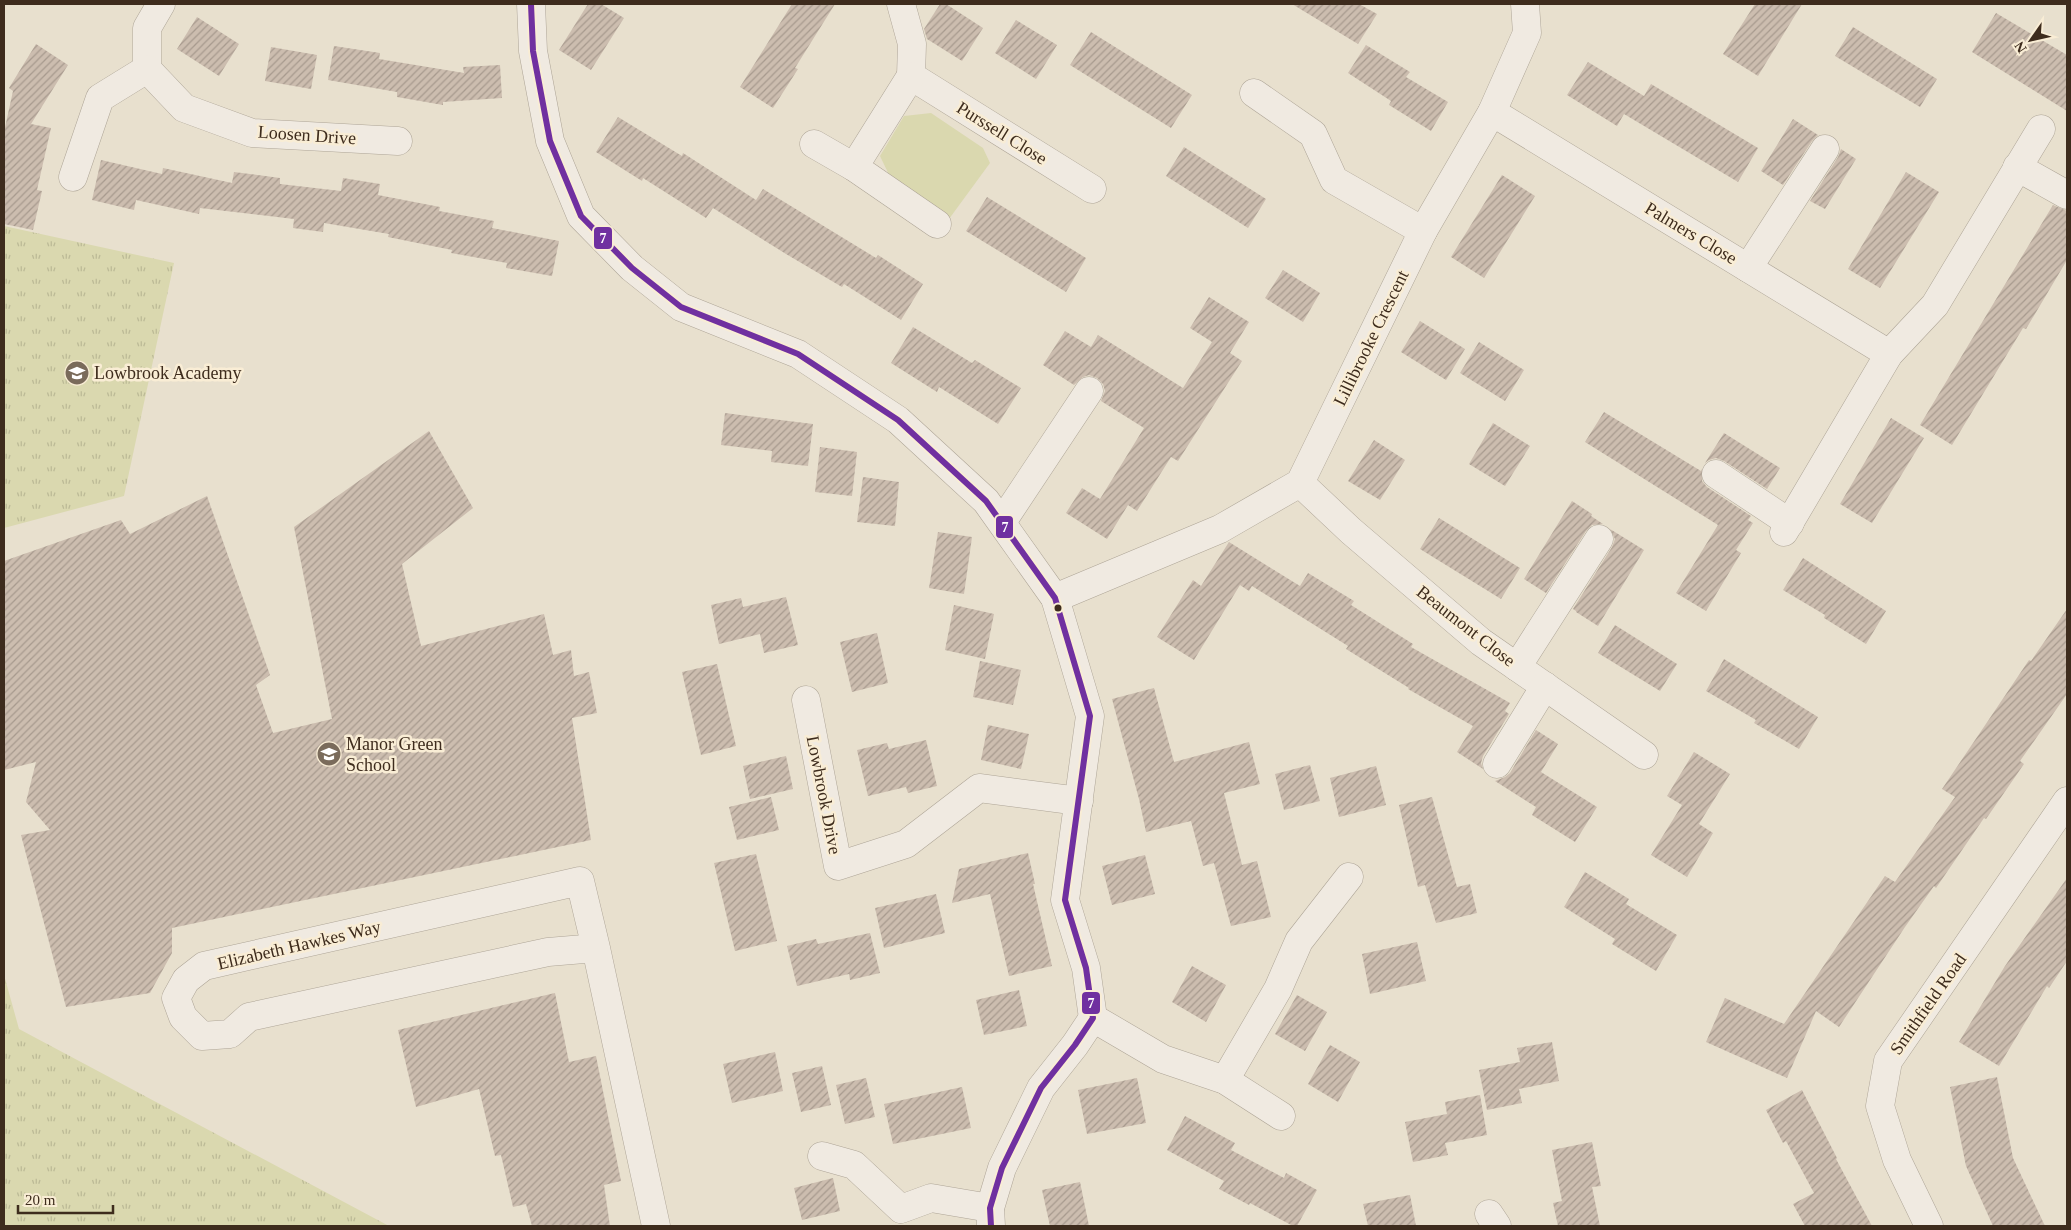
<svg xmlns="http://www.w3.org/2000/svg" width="2071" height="1230" font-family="'Times New Roman',serif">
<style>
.green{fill:#dad8af}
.park{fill:url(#park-tufts)}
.building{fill:url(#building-hatch)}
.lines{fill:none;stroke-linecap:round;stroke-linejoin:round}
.minor-casing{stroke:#aea597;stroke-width:29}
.minor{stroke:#f0eae1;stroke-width:28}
.bus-1-casing{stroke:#f9edd5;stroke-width:10}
.bus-1{stroke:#7030a0;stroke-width:6}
.bus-dot{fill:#3e2c1d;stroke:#f9edd5;stroke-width:2}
.labels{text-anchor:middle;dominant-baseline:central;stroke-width:5;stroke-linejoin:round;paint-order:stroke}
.street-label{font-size:18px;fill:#3e2c1d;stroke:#f9edd5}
.poi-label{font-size:18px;fill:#3e2c1d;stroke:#f9edd5;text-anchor:start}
.line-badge{stroke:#f9edd5;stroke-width:2}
.badge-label{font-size:14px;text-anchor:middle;font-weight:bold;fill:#fff}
</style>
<defs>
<pattern id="park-tufts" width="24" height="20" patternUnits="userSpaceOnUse" patternTransform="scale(1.25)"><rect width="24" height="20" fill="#dad8af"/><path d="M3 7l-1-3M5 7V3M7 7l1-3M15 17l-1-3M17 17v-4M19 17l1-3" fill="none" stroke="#bcba96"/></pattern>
<pattern id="building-hatch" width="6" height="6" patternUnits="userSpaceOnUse" patternTransform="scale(1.25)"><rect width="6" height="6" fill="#ccbdaf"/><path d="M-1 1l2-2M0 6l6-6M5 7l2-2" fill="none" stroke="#a79a8e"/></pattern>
</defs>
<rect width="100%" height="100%" fill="#e8e0ce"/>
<path class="green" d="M931 113 983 148 990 163 949 219 892 181 880 156 904 116Z"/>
<g class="park">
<path d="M4 226 174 263 124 496 4 528Z"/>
<path d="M4 975 19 1029 389 1226H4Z"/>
</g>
<g class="building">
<path d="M588 4H601L624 18 591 70 559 50Z"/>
<path d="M792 4H835L795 68 798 69 773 108 740 87Z"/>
<path d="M940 4H946L983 28 962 61 927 39 924 29Z"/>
<path d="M1292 4H1359L1377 14 1358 44Z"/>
<path d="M1755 4H1802L1758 76 1723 54Z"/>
<path d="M1996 13 2067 55V111L1972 52Z"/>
<path d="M197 17 239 44 219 76 177 49Z"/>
<path d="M1016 20 1057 45 1036 79 995 53Z"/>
<path d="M1853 27 1937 79 1920 107 1835 56Z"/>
<path d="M1091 32 1192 95 1171 128 1070 65Z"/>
<path d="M36 44 68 65 31 124 51 128 37 190 42 191 33 230 4 224V132L13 91 9 88Z"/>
<path d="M1366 45 1410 72 1406 77 1448 102 1431 131 1389 105 1391 101 1348 73Z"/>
<path d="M334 46 380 53 379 59 464 73 463 67 500 65 502 98 443 102V105L397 97V92L328 80Z"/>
<path d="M271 47 317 55 311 89 265 81Z"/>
<path d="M1588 62 1644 96 1651 84 1758 148 1738 182 1624 114 1617 126 1567 95Z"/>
<path d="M618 117 682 156 683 153 756 200 763 189 876 258 878 255 923 284 901 320 844 284 842 287 786 254 713 208 706 218 643 178 642 181 596 152Z"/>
<path d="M1793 119 1818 135 1812 141 1783 185 1761 171Z"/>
<path d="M1184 147 1266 199 1248 228 1166 176Z"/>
<path d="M1841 149 1856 159 1825 209 1810 201 1838 157Z"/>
<path d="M101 160 162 174 163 168 232 183 234 172 280 178V184L341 191 343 178 380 184 378 195 440 207 439 211 494 221 492 228 559 241 552 276 506 268 507 263 451 253 452 250 388 237 389 234 324 223 323 232 293 228 294 219 200 208 199 214 136 200 134 210 92 200Z"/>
<path d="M1906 172 1939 192 1880 288 1848 269Z"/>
<path d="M1502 175 1535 196 1484 278 1451 257Z"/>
<path d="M987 197 1086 258 1066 292 966 231Z"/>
<path d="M2053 205 2067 211V260L2026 329 2023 328 1952 445 1920 425Z"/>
<path d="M1283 270 1320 293 1303 322 1265 298Z"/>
<path d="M1209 297 1249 322 1230 353 1242 361 1178 461 1171 457 1137 511 1128 505 1107 539 1066 513 1082 488 1100 499 1144 428 1101 401 1105 391 1103 384 1097 378 1089 375 1083 377 1074 385 1043 365 1065 331 1091 347 1098 335 1183 388 1212 342 1190 328Z"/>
<path d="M1420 321 1465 349 1446 380 1401 352Z"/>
<path d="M913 327 972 363 975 360 1021 388 998 424 939 387 937 392 891 363Z"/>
<path d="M1479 342 1524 370 1505 401 1460 373Z"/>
<path d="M1604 412 1701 471 1702 469V481L1707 487 1751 516 1748 520 1753 523 1736 550 1741 553 1706 611 1676 593 1718 525 1585 442Z"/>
<path d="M725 413 813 424 808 466 771 462 772 451 721 445Z"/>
<path d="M1891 418 1924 438 1872 523 1840 504Z"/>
<path d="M1493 423 1530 446 1505 486 1469 464Z"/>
<path d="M429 431 473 508 402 564 421 646 544 614 553 655 571 650 574 676 589 672 597 713 572 718 591 840 172 928V953L150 993 66 1007 21 835 50 830 26 802 36 762 4 770V561L121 520 130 534 207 496 270 675 256 685 273 733 332 719 294 527Z"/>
<path d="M1724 433 1780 468 1767 489 1724 461 1716 458 1709 460 1705 463Z"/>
<path d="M1374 440 1405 460 1380 500 1348 481Z"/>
<path d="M820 447 857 452 852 496 815 492Z"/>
<path d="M863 477 899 482 895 526 857 522Z"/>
<path d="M1572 501 1592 514 1591 516 1603 524 1592 525 1586 531 1546 593 1524 579Z"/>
<path d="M1439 518 1520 568 1501 599 1420 549Z"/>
<path d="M1610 529 1644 550 1598 626 1576 612V611L1573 609 1612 547 1615 539Z"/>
<path d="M938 532 972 537 964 594 929 588Z"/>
<path d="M1229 542 1300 586 1308 573 1354 601 1351 605 1413 644 1411 647 1510 703 1505 711 1509 714 1483 756 1481 763 1483 769 1457 752 1473 726 1408 689 1409 688 1346 649 1348 646 1252 586 1249 591 1240 585 1194 660 1157 637 1193 580 1201 586Z"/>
<path d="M1803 558 1886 611 1866 644 1824 618 1825 615 1783 590Z"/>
<path d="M786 597 798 645 764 653 760 634 719 644 711 605 741 598 743 607Z"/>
<path d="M954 605 994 614 985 659 945 650Z"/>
<path d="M2067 609V694L2020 761 2024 764 1986 819 1984 818 1936 888 1934 886 1905 927 1839 1027 1816 1011 1787 1078 1706 1042 1725 998 1784 1024 1885 876 1895 882 1955 797 1942 789 2029 660 2031 661Z"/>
<path d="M1615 625 1677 664 1660 691 1598 653Z"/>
<path d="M877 633 888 683 852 692 840 642Z"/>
<path d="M1724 659 1818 717 1799 749 1754 723 1756 720 1706 691Z"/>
<path d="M980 661 1021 670 1013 705 973 697Z"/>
<path d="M717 664 736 746 701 755 682 672Z"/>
<path d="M1154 688 1174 762 1249 742 1260 784 1224 793 1242 865 1257 861 1271 917 1231 926 1214 863 1203 866 1191 821 1146 832 1139 799 1112 699Z"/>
<path d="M988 725 1029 734 1021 769 981 760Z"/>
<path d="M1536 730 1558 744 1541 772 1597 807 1575 842 1532 815 1536 807 1495 781 1505 777 1510 773Z"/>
<path d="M926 740 937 786 908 793 906 787 868 796 857 750 887 743 889 749Z"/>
<path d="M1694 752 1730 774 1699 824 1713 833 1687 877 1651 855 1682 805 1667 796Z"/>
<path d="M786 756 793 789 750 799 743 766Z"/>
<path d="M1310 765 1320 801 1284 810 1275 774Z"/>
<path d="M1376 766 1386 805 1339 817 1330 778Z"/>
<path d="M771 797 779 830 737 840 729 807Z"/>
<path d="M1432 797 1457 887 1470 884 1477 913 1436 923 1425 885 1418 887 1399 805Z"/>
<path d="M1028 853 1035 884H1033L1052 966 1009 976 990 894 952 903 959 869Z"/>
<path d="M756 854 777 941 735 951 714 863Z"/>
<path d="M1145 855 1155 894 1112 905 1102 866Z"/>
<path d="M1585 872 1629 899 1626 904 1677 935 1656 971 1612 944 1615 939 1564 907Z"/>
<path d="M2067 878V961L2049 988 2047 986 1999 1066 1959 1042 2005 966Z"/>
<path d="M936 894 945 933 884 948 875 908Z"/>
<path d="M870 933 880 973 850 980 849 974 797 986 787 946 816 939 818 944Z"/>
<path d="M1417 942 1426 981 1370 994 1362 954Z"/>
<path d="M1192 966 1226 985 1206 1022 1172 1002Z"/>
<path d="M1019 990 1027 1026 984 1035 976 1000Z"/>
<path d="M555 993 569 1062 596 1056 621 1181 604 1185 610 1226H532L526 1204 513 1207 501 1155 495 1156 479 1089 416 1107 398 1030Z"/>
<path d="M1297 995 1327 1012 1305 1051 1275 1034Z"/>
<path d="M1552 1042 1559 1081 1519 1089 1522 1103 1487 1110 1479 1070 1520 1062 1517 1048Z"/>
<path d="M1330 1045 1360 1062 1338 1102 1308 1084Z"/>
<path d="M775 1052 783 1091 732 1103 723 1064Z"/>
<path d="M822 1066 831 1105 801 1112 792 1073Z"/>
<path d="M1997 1077 2013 1158 2045 1226H1993L1966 1166 1950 1087Z"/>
<path d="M866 1078 875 1117 845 1124 836 1085Z"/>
<path d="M1137 1078 1146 1123 1087 1134 1078 1090Z"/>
<path d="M962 1087 971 1128 893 1144 884 1104Z"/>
<path d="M1802 1090 1837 1158 1836 1159 1872 1226H1805L1793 1204 1814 1193 1786 1141 1783 1143 1766 1110Z"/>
<path d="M1480 1095 1487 1135 1445 1143 1448 1155 1413 1162 1405 1122 1447 1114 1445 1102Z"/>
<path d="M1185 1116 1235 1143 1231 1150 1284 1178 1286 1173 1317 1190 1297 1226H1293L1250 1203 1249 1205 1219 1189 1224 1181 1167 1150Z"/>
<path d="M1592 1142 1601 1186 1592 1187 1600 1226H1558L1553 1203 1562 1201 1552 1150Z"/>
<path d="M833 1178 840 1211 802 1220 794 1188Z"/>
<path d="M1080 1182 1089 1226H1050L1042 1190Z"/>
<path d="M1410 1195 1416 1226H1368L1363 1204Z"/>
</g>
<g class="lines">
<defs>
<g id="minor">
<path d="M161 4 147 28V69L184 108 252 133 398 141"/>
<path d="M531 4 533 51 550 141 581 216 632 268 681 307 798 354 898 420 986 501 1055 598 1090 716 1065 900 1086 968 1093 1018"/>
<path d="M901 4 912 44 911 76 1092 189"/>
<path d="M1254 93 1313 134 1334 180 1423 231"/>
<path d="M1492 112 1889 354"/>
<path d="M814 144 854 167 937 224"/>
<path d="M854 167 911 76"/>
<path d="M2017 167 2067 195"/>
<path d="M73 177 100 98 147 69"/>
<path d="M1748 268 1825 149"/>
<path d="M1716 474 1790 523"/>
<path d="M1300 483 1351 531 1481 642 1644 755"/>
<path d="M1002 522 1089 391"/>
<path d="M1784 532 1889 354 1935 305 2041 129"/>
<path d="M1055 598 1220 529 1300 483 1423 231 1492 112 1527 33 1525 4"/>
<path d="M1517 667 1599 539"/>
<path d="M806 700 838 866 906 844 979 788 1079 801"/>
<path d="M1497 764 1545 686"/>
<path d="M596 948 548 952 249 1017 230 1034 202 1036 183 1017 176 998 186 980 204 966 580 881 596 948 656 1226"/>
<path d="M1093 1018 1163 1059 1225 1080 1281 1116"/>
<path d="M1225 1080 1278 989 1299 941 1349 877"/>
<path d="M822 1156 854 1165 901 1209 931 1198 990 1208"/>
<path d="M1489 1214 1497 1226"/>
<path d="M991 1226 990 1208 1002 1168 1041 1088 1075 1045 1093 1018"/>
<path d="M1929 1226 1897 1160 1880 1106 1888 1061 2067 801"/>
</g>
</defs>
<use href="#minor" class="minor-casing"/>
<use href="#minor" class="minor"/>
<defs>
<path id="bus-1" d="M531 4 533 51 550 141 581 216 632 268 681 307 798 354 898 420 986 501 1055 598 1090 716 1065 900 1086 968 1093 1018 1075 1045 1041 1088 1002 1168 990 1208 991 1226"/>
</defs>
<use href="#bus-1" class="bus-1-casing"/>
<use href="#bus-1" class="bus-1"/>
</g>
<defs>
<symbol id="school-disc" viewBox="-11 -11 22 22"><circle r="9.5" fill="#7a6b5b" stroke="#f9edd5"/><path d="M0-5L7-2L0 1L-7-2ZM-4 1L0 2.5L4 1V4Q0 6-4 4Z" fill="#fff"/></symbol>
</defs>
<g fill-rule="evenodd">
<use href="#school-disc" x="63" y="359" width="28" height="28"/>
<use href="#school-disc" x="315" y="740" width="28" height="28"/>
</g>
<circle class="bus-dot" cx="1058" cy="608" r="4.5"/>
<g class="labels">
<g class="street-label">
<text transform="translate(1002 133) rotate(32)">Purssell Close</text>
<text transform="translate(307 135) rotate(4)">Loosen Drive</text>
<text transform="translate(1691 233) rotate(31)">Palmers Close</text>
<text transform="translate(1371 338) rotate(-64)">Lillibrooke Crescent</text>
<text transform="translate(1466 626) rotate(38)">Beaumont Close</text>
<text transform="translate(824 795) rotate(79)">Lowbrook Drive</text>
<text transform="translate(299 945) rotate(-13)">Elizabeth Hawkes Way</text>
<text transform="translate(1928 1004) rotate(-55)">Smithfield Road</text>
</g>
<g class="poi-label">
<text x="94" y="373">Lowbrook Academy</text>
<text x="346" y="744">Manor Green<tspan x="346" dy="21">School</tspan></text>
</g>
</g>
<g class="line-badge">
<rect x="593" y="226" width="20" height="24" rx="5" fill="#7030a0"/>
<rect x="995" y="515" width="19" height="24" rx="5" fill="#7030a0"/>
<rect x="1081" y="991" width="20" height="24" rx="5" fill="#7030a0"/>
</g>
<g class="badge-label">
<text x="603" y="243">7</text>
<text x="1005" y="532">7</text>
<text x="1091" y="1008">7</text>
</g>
<rect width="2071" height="1230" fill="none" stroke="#3e2c1d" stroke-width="10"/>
<g transform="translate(2031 40) rotate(236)" stroke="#f9edd5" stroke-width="4" paint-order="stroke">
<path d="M0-4L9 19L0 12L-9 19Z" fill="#3e2c1d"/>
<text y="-8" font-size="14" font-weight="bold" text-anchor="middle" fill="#3e2c1d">N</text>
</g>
<path d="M18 1205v8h95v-8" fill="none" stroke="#3e2c1d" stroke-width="2.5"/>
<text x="25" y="1205" font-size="15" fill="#3e2c1d" stroke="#f9edd5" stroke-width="4" paint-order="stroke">20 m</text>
</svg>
